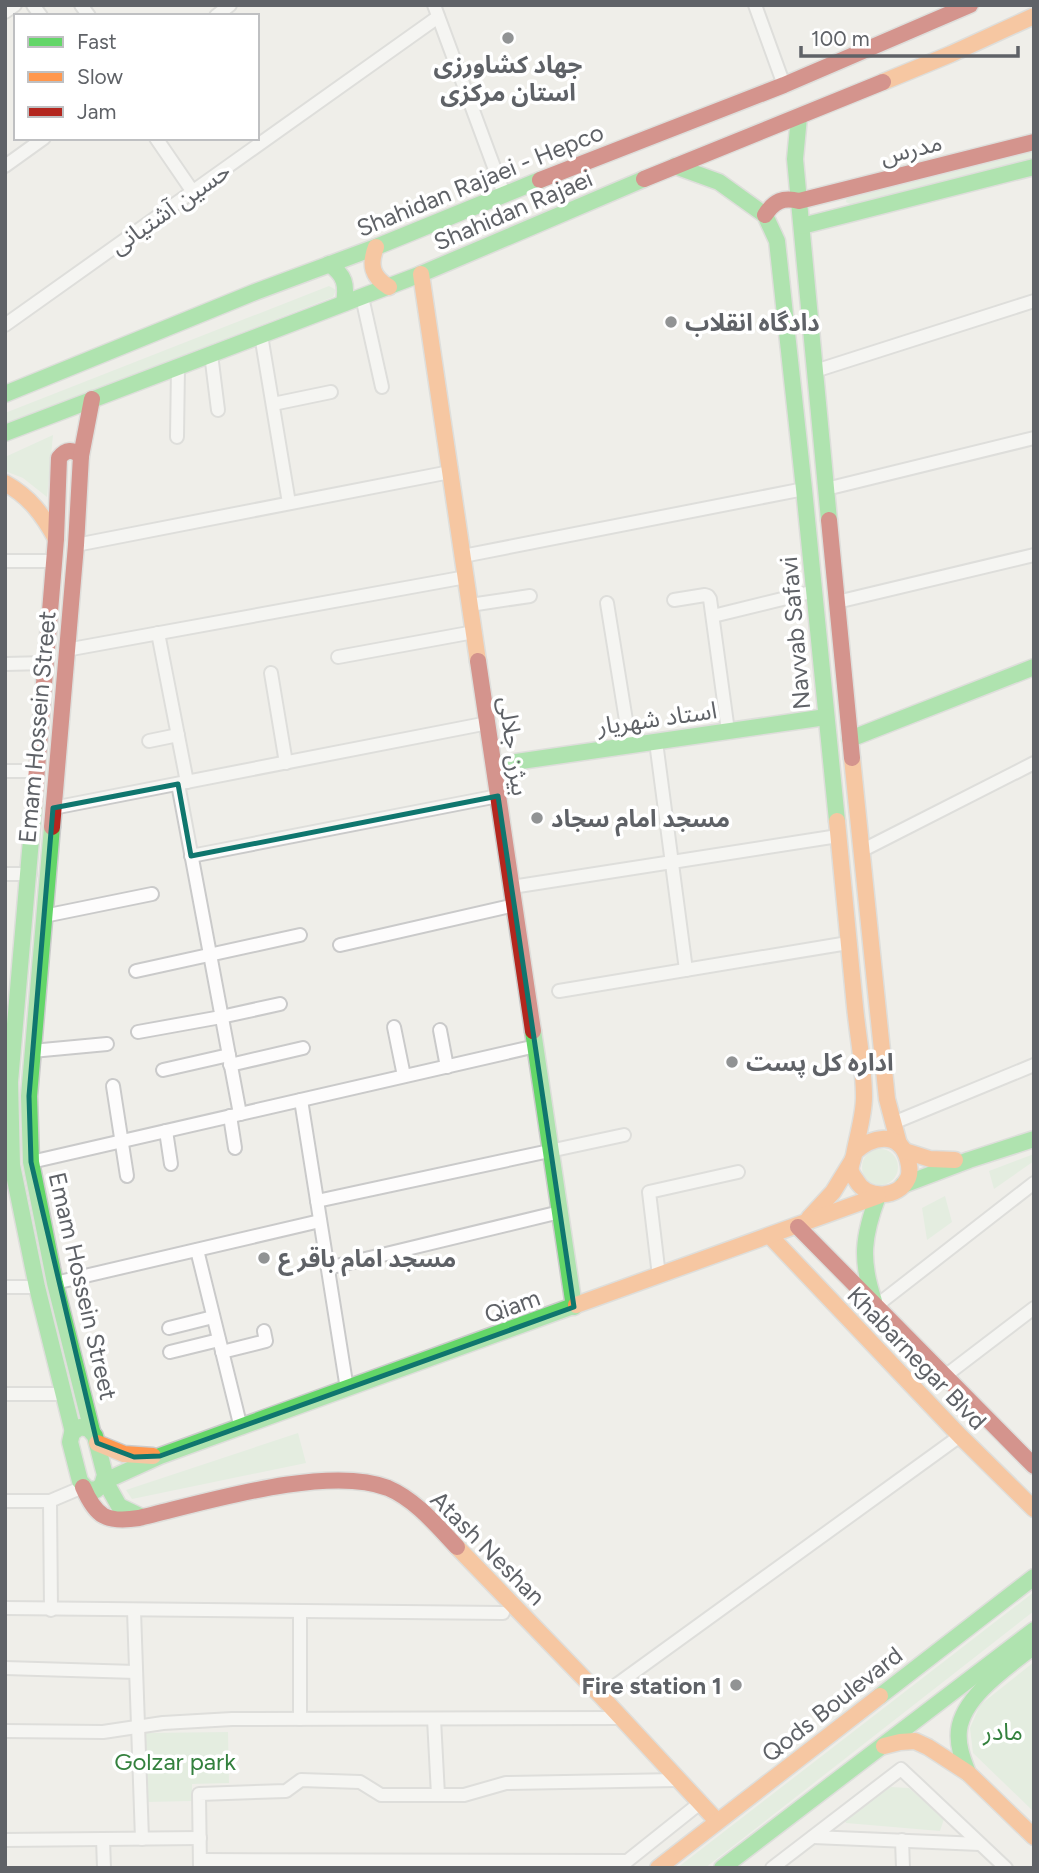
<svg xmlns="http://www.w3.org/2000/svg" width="1039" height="1873" font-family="Figtree,'Noto Sans Arabic',sans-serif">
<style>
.green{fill:#d7ebd6}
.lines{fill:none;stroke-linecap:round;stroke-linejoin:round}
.street-casing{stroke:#cacaca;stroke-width:16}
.fast-casing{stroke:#cbcbcb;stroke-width:19}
.slow-casing{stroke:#cbcbcb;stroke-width:19}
.jam-casing{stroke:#cbcbcb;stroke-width:19}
.street{stroke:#fdfcfc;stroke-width:12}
.fast{stroke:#63d668;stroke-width:16}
.slow{stroke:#ff974d;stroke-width:16}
.jam{stroke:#b3261e;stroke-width:16}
.marked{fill:none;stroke:#0f766e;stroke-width:5;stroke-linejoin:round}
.poi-dot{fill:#919394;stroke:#fff;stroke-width:2.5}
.labels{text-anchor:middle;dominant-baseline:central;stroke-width:7;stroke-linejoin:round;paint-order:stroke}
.poi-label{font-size:24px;font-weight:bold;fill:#5f6267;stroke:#fff;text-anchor:start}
.street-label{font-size:24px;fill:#5f6267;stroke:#fff}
.park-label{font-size:24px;fill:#34813e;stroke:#fff}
</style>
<rect width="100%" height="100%" fill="#efeee9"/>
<g class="green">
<path d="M1034 146V164L852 205 846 202 847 195Z"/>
<path d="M329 286 336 290 333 297 5 425V413Z"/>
<path d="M53 435 47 497 23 478 5 471V457Z"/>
<circle cx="880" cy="1167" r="18"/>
<path d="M1034 1154V1161L994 1189 989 1171Z"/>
<path d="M945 1196 952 1222 927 1240 922 1208Z"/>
<path d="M298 1433 306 1463 132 1499 126 1490Z"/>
<path d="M1034 1592V1611L705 1868H677Z"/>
<path d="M1034 1662V1812L973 1753 970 1728 980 1705Z"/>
<path d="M228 1732 229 1783 192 1784V1801L146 1802 145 1733Z"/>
<path d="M891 1787 909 1788 944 1819 940 1831 846 1823 843 1818Z"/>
</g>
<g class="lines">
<defs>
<g id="street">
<path d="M33 5 41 16"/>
<path d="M81 5 89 16"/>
<path d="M434 5 504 194"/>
<path d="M755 5 784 85"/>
<path d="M5 12 15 5"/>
<path d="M216 16 230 5"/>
<path d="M156 138 193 192"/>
<path d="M5 166 44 138"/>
<path d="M362 297 382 387"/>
<path d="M5 325 438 17"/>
<path d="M261 335 289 503"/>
<path d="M211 354 218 410"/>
<path d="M815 371 1034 301"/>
<path d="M273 404 331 392"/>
<path d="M177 437 178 367"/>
<path d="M826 489 1034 438"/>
<path d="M76 545 450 472"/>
<path d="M463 556 804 489"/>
<path d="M5 561H54"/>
<path d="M674 600 705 595 708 596 710 599 728 731"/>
<path d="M837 602 1034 555"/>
<path d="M607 603 630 745"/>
<path d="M470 605 530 596"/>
<path d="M713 616 815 591"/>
<path d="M158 633 187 782"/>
<path d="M66 650 466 577"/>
<path d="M338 657 474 632"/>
<path d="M5 664 47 663"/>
<path d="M271 673 286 763"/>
<path d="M149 741 178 735"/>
<path d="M656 742 686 970"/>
<path d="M5 771H38"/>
<path d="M178 784 240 1114"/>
<path d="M53 808 488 723"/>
<path d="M861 851 1034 763"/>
<path d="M191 856 498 796"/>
<path d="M5 874H30"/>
<path d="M512 887 838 836"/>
<path d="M44 916 152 894"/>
<path d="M340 945 515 905"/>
<path d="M136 971 300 935"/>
<path d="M559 991 848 943"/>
<path d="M394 1027 404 1076"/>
<path d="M440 1030 447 1067"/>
<path d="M138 1032 221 1017 280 1004"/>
<path d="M32 1051 107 1044"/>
<path d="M230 1065 303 1048"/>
<path d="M163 1070 229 1055"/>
<path d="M113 1086 127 1176"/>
<path d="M301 1100 347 1389"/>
<path d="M230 1116 235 1148"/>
<path d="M893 1123 1034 1065"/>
<path d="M166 1131 171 1164"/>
<path d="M31 1162 536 1046"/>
<path d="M317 1201 624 1135"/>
<path d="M197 1250 241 1428"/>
<path d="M328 1268 560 1212"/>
<path d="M659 1276 649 1192 738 1172"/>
<path d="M55 1283 320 1221"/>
<path d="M5 1287H37"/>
<path d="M876 1306 1034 1183"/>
<path d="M169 1328 213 1317"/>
<path d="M170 1352 219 1340"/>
<path d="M222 1352 266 1341 264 1331"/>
<path d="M945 1376 1034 1308"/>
<path d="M5 1394H64"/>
<path d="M5 1501H50L83 1487"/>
<path d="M50 1501 51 1610"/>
<path d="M5 1608 503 1613"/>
<path d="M134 1611 142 1839"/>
<path d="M300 1611V1719"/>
<path d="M5 1668 136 1672"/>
<path d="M601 1696 960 1436"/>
<path d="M434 1719 438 1795"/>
<path d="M5 1731 103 1732 163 1723 232 1719 621 1718"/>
<path d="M813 1837 980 1844"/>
<path d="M103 1839 104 1868"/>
<path d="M5 1840 200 1838"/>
<path d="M902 1840 903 1868"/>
<path d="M200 1860 627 1861"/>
<path d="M621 1866 700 1803"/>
<path d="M200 1868 199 1794 286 1791 301 1780 360 1782 381 1795H464L506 1783 678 1780"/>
<path d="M772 1868 901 1769 1006 1868"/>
</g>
<g id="fast">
<path d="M799 117 795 159 829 520"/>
<path d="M675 166 719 182 765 215 777 241 804 489 837 821"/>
<path d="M802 226 1034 167"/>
<path d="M329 264C345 275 347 285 344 303"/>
<path d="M5 394 255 292 376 247 540 180"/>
<path d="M5 433 421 274 644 179"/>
<path d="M850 739 1034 667"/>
<path d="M494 765 826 717"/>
<path d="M34 805 10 1082 12 1165 37 1287 73 1432"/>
<path d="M52 827 29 1096 31 1162 55 1283 92 1431"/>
<path d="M533 1031 574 1307"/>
<path d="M903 1185 969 1160 1034 1139"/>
<path d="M874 1301C860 1260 863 1236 878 1196"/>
<path d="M80 1427 89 1429 95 1436 105 1475 102 1485 96 1490 87 1489 80 1481 70 1442 72 1433Z"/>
<path d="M142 1517 119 1506 105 1481 160 1456 576 1305"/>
<path d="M880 1696 1034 1577"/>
<path d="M968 1773C963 1760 957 1745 959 1730 963 1696 1009 1666 1034 1646"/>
<path d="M722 1868 1034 1630"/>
</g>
<g id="slow">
<path d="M883 82 951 54 1034 16"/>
<path d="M376 247C369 265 372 277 389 287"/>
<path d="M421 274 478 661"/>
<path d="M5 483C30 497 43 515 56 539"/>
<path d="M852 758 887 1099 899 1144"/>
<path d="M837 821C843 883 849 945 855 1007 858 1037 864 1067 864 1097 864 1116 857 1137 854 1155 853 1159 850 1167 851 1171 852 1175 854 1177 856 1180 867 1200 899 1199 908 1178 911 1171 909 1164 907 1157 898 1130 871 1137 855 1152"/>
<path d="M905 1151 930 1159 955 1160"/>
<path d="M809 1218 833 1192 852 1161"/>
<path d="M770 1236 960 1436 1034 1509"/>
<path d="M576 1305 878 1196"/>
<path d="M97 1443 124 1454 153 1456"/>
<path d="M457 1547 601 1696 717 1821"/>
<path d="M884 1746 900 1742 915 1741 928 1747 968 1773 1034 1837"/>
<path d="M658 1868 880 1696"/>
</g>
<g id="jam">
<path d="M644 179 883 82"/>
<path d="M540 180 784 85 970 5"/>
<path d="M765 215C774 201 783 197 799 201L1034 142"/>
<path d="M829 520 852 758"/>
<path d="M478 661 533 1031"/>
<path d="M34 805 56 539 59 458C66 449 73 449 81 456"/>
<path d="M52 827 76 545 81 456 92 399"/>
<path d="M798 1227 1034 1466"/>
<path d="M83 1487C96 1517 106 1523 139 1518 203 1503 327 1464 388 1488 416 1500 437 1526 457 1547"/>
</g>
</defs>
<use href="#street" class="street-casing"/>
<use href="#fast" class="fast-casing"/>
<use href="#slow" class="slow-casing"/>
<use href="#jam" class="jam-casing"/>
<use href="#street" class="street"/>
<use href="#fast" class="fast"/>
<use href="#slow" class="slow"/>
<use href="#jam" class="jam"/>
</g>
<path d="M0 0H1039V1873H0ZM178 784 191 856 498 796 574 1307 160 1456 134 1457 97 1443 31 1162 29 1096 53 808Z" fill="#efeee9" fill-opacity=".55" fill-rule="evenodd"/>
<path class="marked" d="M178 784 191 856 498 796 574 1307 160 1456 134 1457 97 1443 31 1162 29 1096 53 808Z"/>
<g class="poi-dot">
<circle cx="508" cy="38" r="7"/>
<circle cx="671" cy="322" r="7"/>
<circle cx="537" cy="818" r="7"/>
<circle cx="732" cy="1062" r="7"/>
<circle cx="264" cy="1258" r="7"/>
<circle cx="736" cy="1685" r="7"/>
</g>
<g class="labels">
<g class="poi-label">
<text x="508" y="64" text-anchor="middle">جهاد کشاورزی<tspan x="508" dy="28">استان مرکزی</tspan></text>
<text x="685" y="322">دادگاه انقلاب</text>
<text x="551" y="818">مسجد امام سجاد</text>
<text x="746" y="1062">اداره کل پست</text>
<text x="278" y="1258">مسجد امام باقر ع</text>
<text x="722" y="1685" text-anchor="end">Fire station 1</text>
</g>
<g class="street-label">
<text transform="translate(911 149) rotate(-14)">مدرس</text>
<text transform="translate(480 180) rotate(-22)">Shahidan Rajaei - Hepco</text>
<text transform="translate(170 208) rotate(-35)">حسین آشتیانی</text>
<text transform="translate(513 210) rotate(-23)">Shahidan Rajaei</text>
<text transform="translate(795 633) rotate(-95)">Navvab Safavi</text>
<text transform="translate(657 718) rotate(-8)">استاد شهریار</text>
<text transform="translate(37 727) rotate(-85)">Emam Hossein Street</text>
<text transform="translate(514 746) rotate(82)">بیژن جلالی</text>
<text transform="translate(83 1286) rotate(77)">Emam Hossein Street</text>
<text transform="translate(512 1306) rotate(-20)">Qiam</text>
<text transform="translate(917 1358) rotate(46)">Khabarnegar Blvd</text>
<text transform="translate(488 1548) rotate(45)">Atash Neshan</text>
<text transform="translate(832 1704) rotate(-38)">Qods Boulevard</text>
</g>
<g class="park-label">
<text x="1003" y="1731">مادر</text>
<text x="175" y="1761">Golzar park</text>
</g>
</g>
<rect width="1039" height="1873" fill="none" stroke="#5f6267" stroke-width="14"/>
<rect x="14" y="14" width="245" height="126" fill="#ffffff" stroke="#bfc0c2" stroke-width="2"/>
<rect x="28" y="37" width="35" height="10" fill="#63d668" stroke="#bfc0c2" stroke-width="2"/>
<text x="77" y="49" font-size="21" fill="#5f6267">Fast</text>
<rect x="28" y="72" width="35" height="10" fill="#ff974d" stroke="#bfc0c2" stroke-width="2"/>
<text x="77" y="84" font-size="21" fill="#5f6267">Slow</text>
<rect x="28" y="107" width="35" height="10" fill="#b3261e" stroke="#bfc0c2" stroke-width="2"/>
<text x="77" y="119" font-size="21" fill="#5f6267">Jam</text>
<path d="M801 46v10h217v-10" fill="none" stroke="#5f6267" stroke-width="3.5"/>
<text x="811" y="46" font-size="21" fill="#5f6267" stroke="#ffffff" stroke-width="5" paint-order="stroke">100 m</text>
</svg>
